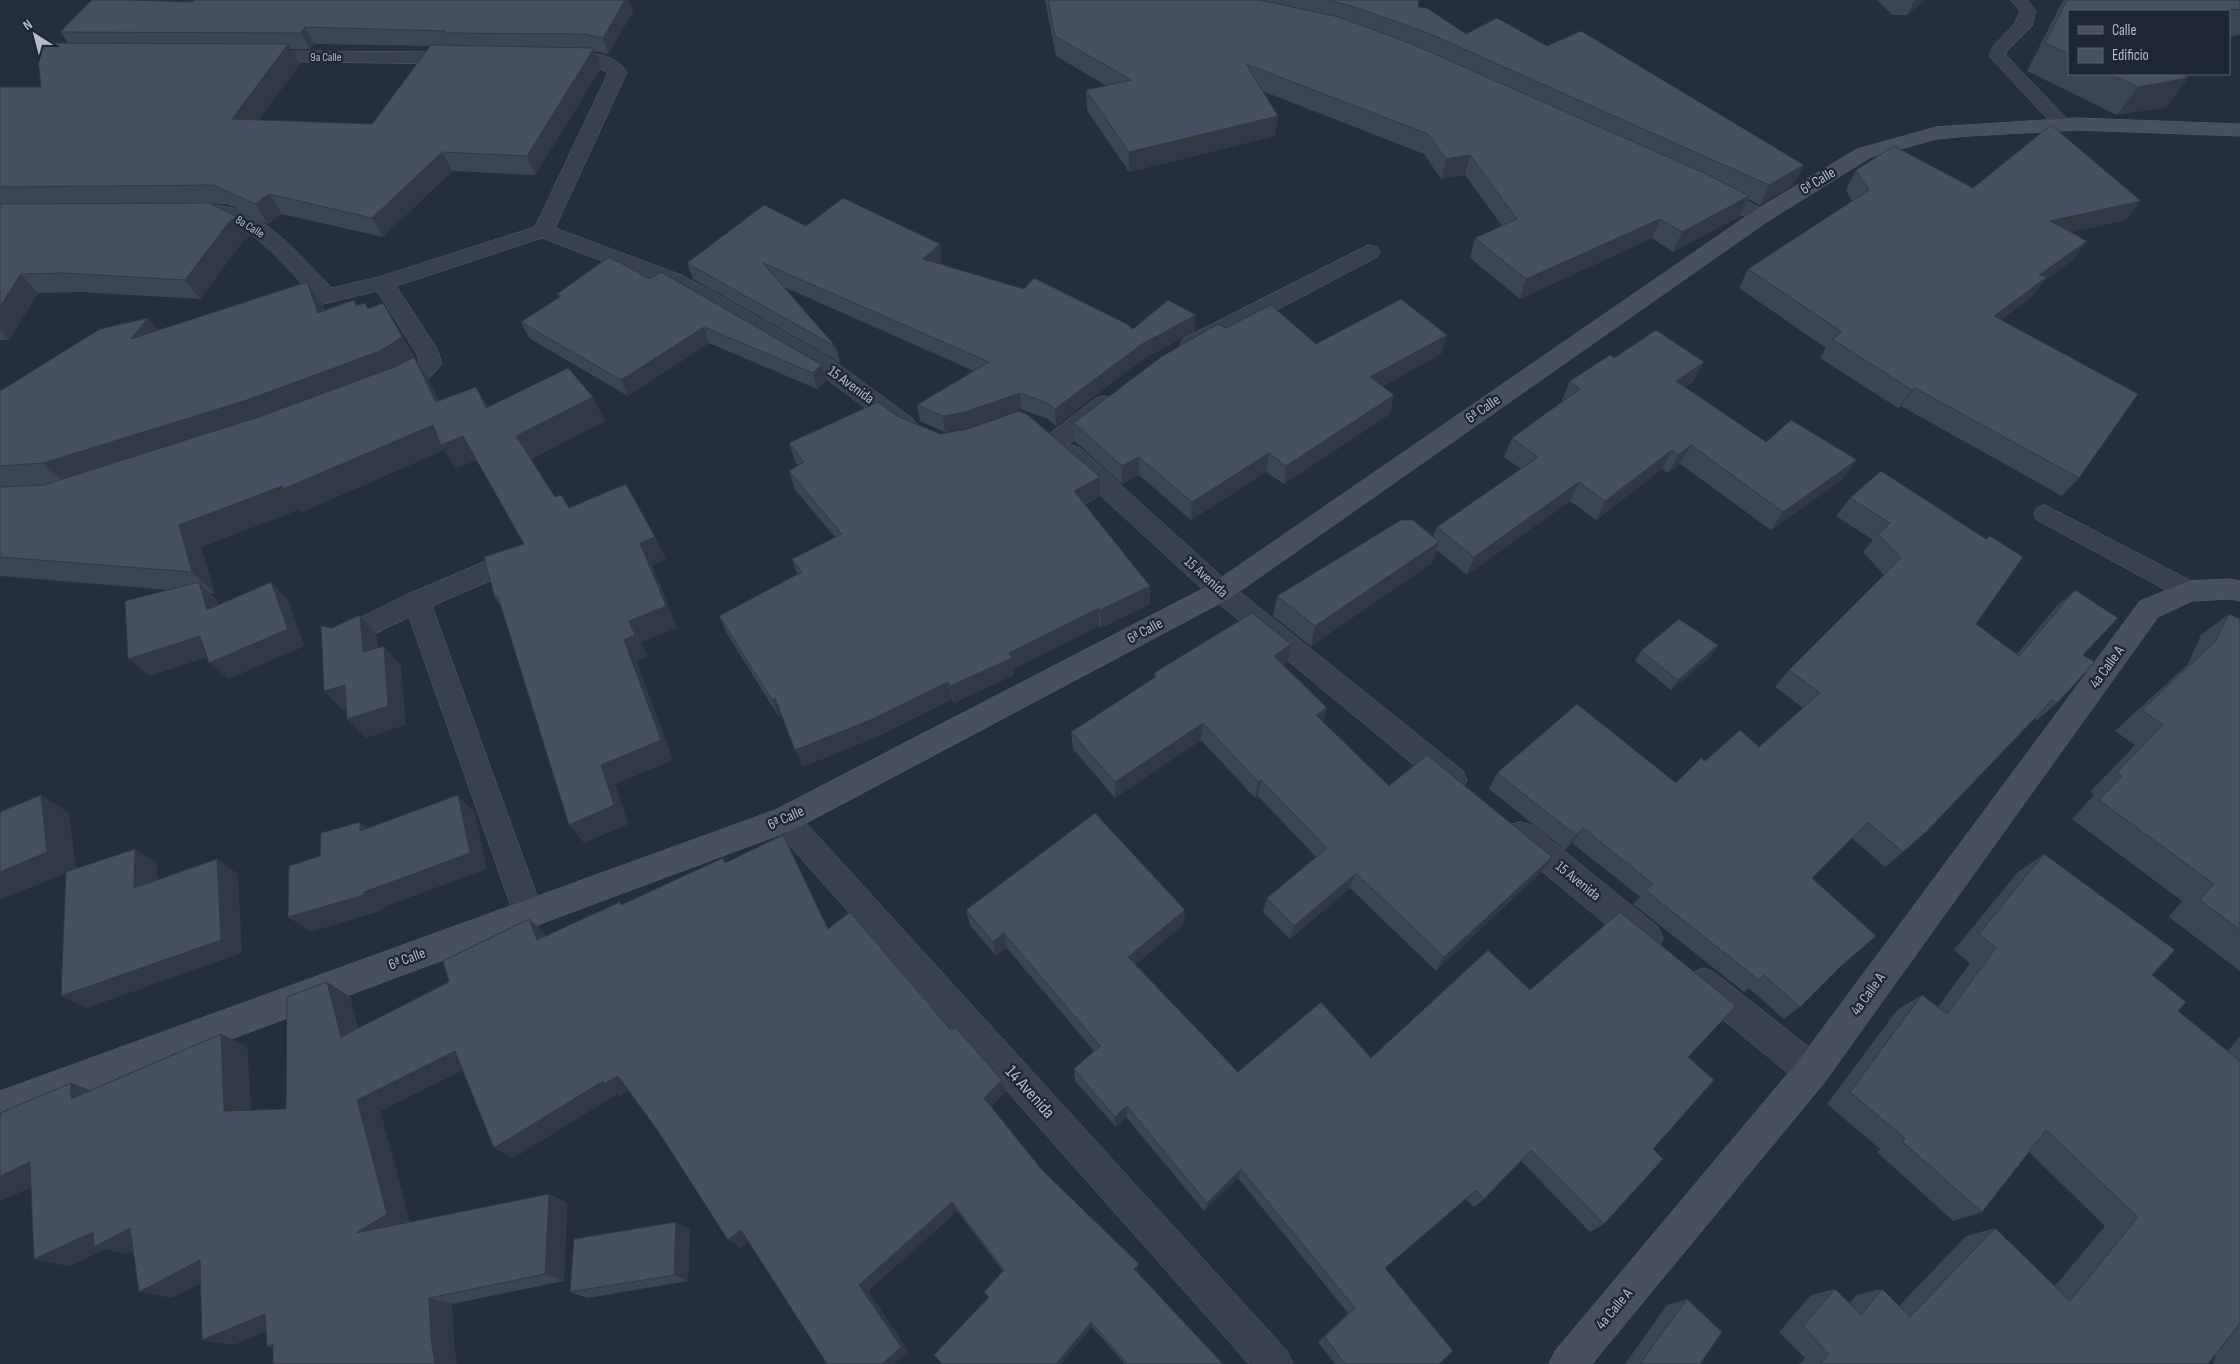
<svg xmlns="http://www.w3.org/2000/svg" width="2240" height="1364" font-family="'Sofia Sans Condensed',sans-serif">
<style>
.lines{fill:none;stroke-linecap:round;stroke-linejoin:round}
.lane-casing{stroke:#565f6c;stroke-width:1}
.street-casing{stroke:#565f6c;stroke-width:1}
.secondary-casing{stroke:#565f6c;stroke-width:1}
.lane{fill:#38414e;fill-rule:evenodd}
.street{fill:#38414e;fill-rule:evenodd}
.secondary{fill:#465061;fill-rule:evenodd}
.wall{fill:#3b4654;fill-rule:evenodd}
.shaded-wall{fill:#303945}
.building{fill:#455162;stroke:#303945}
.labels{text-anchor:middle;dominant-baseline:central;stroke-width:4.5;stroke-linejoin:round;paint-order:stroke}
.far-street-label{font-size:12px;fill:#b4bcc9;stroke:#1d2633}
.street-label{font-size:15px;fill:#b4bcc9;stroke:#1d2633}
.near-street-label{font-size:18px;fill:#b4bcc9;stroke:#1d2633}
</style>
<rect width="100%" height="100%" fill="#242f3e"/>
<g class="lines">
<defs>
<g id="lane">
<path d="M2011 0H2027L2036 11 2032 26 2007 51 2006 55 2068 120 2071 124 2068 128H2056L1989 56C1994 37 2016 31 2020 11Z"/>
<path d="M2045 505 2197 584 2201 591 2197 598 2189 600 2181 598 2037 520 2034 514 2037 508Z"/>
</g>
<g id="street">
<path d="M257 51 459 52 466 54 468 58 466 62 459 64 250 61 248 57 250 53Z"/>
<path d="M560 52C583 52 613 51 627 72L555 228 681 275 713 292 837 363 913 419 917 425 913 431 905 434 897 431 821 375 697 302 665 285 542 238 396 286 436 347 442 363C432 380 402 399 383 393L379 387C387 374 408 372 419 361L417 354 377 291 282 314 274 312 271 307 274 302 311 293C285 267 260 233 225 220 215 217 204 220 194 218L191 213 194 208C252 193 295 252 332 288L379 277 535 227 608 73 591 64 553 62 551 58 553 54Z"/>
<path d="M1709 184 1768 211 1771 216 1768 221 1761 223 1754 221 1702 194 1699 190 1702 186Z"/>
<path d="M1369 245 1377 247 1380 252 1377 257 1199 351 1191 353 1183 351 1180 345 1183 339Z"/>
<path d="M1104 396 1112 398 1116 404 1112 410 1065 447 1071 445 1080 448 1230 584 1463 771 1467 780 1463 789 1453 793 1443 789 1212 598 1062 460 1059 454 1062 448 1056 450 1048 447 1044 441 1048 435 1096 398Z"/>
<path d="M501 555 510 558 514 565 510 572 432 606 544 915 540 925 529 930 518 925 514 915 409 617 350 646 341 643 337 635 341 627 408 594Z"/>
<path d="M785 807 795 811 1287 1351 1293 1364H1249L775 829 770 820 775 811Z"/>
<path d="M1521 822 1532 825 1658 927 1663 938 1658 949 1647 953 1636 949 1510 845 1506 835 1510 825Z"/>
<path d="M1704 968 1715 973 1824 1059 1829 1071 1824 1083 1812 1088 1800 1083 1693 995 1688 984 1693 973Z"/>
</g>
<g id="secondary">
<path d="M2077 118 2240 124V136L2077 130 1969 136 1937 139 1871 157 1768 221 1230 598 795 829 0 1125V1091L775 810 1212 584 1754 211 1857 149 1936 127Z"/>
<path d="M2231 579 2240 581V601L2231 599 2192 601 2158 617 1824 1083 1592 1364H1549L1555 1351 1800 1059 2140 601 2189 581Z"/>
</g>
</defs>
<use href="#lane" class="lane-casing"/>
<use href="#street" class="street-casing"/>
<use href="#secondary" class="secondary-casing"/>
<use href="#lane" class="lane"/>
<use href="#street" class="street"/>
<use href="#secondary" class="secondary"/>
</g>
<g class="wall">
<path d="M194 0H629L633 12 608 54 594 51 601 68 535 175 452 171 383 237 282 214 268 224 227 204H212L250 236 243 241 200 299 81 292 38 293 9 340H0V87H41L68 43 60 32 192 2ZM314 44 431 46 372 124 258 120 300 64 291 49H310Z"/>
<path d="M1045 0H1419L1418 7 1466 34 1793 185 1760 205 1748 199 1740 216 1673 252 1652 238 1520 299 1470 258 1475 238 1502 226 1465 175 1441 179 1424 154 1262 91 1275 136 1129 172 1087 110 1086 90 1107 86 1056 56Z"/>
<path d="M1877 0H1924L1907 15H1892Z"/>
<path d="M2063 0H2240V35L2229 37V11H2069V74H2182L2188 78 2166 107 2117 115 2027 71Z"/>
<path d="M1856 170 1973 188 2141 201 2126 220 2071 232 2087 241 2073 260 2045 280 2032 296 2001 320 2079 478 2062 496 1901 406 1898 408 1820 358 1826 348 1739 288 1748 269 1852 201 1846 190Z"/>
<path d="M806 226 942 261 939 263 1133 329 1195 331 1142 360 1056 426 1048 419 1021 409 968 428 945 432 920 421 917 405 974 371 784 287 836 347 840 363 693 279 687 263Z"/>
<path d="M650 279 822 365 826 381 817 389 709 343 628 396 529 338 521 322 559 298 557 294Z"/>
<path d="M307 282 323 306 325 310 354 300 357 305 365 303 368 308 383 303 429 381 439 401 476 387 488 407 605 421 531 459 555 497 569 508 666 559 652 565 677 628 641 642 647 656 636 661 673 760 615 784 628 824 584 843 500 605 495 598 524 544 477 460 456 468 444 450 302 512 300 509 201 547 215 594 210 593 216 600 218 605 271 582 288 600 304 646 228 679 207 657 149 676 169 590 0 576V391L148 318 158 330Z"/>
<path d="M1226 328 1316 344 1447 335 1441 354 1383 386 1390 414 1284 484 1266 472 1191 520 1139 475 1122 484 1075 441 1074 423Z"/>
<path d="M1614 358 1694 381 1685 387 1766 442 1843 479 1771 530 1680 464 1668 473 1662 469 1596 520 1570 501 1467 575 1437 550 1432 563 1311 646 1273 616 1277 596 1433 537 1437 527 1521 469 1504 457 1512 438 1563 401 1562 400 1570 381Z"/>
<path d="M897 416 940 434 1100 496 1085 505 1150 586V604L1101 628 1099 626 1013 669 1014 675 954 703 952 699 874 738 802 767 782 715 779 717 727 634 719 616 797 574 792 559 835 537 795 490 789 471 798 466 796 463 789 443Z"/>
<path d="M1881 471 1976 624 2017 654 2055 608 2075 590 2083 655 2057 703 2037 720 2035 719 1903 852 1885 867 1852 838 1812 878 1841 966 1800 1007 1784 1019 1749 988 1744 992 1633 904 1640 897 1572 843 1565 850 1489 789 1497 773 1676 783 1705 761 1759 747 1803 708 1775 687 1789 670 1884 575 1863 552 1873 540 1836 516 1850 498Z"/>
<path d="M2229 614 2240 619V971L2169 917 2182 901 2072 819 2094 795 2090 792 2135 745 2115 731 2188 664 2201 635Z"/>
<path d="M1291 644 1287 662 1283 665 1327 708 1323 722 1389 786 1541 872 1436 971 1350 888 1290 939 1263 912 1267 898 1316 857 1258 796 1255 798 1201 740 1115 798 1073 749 1071 732 1154 678V673Z"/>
<path d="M1718 645 1711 656 1671 690 1635 661 1641 651Z"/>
<path d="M792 853 828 929 951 1030 1002 1080 1006 1092 991 1106 1042 1170 1138 1271 1137 1272 1223 1364H1125L1092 1327 988 1297 984 1292 1003 1271 957 1211 868 1291 909 1352 749 1241 741 1248 629 1090 620 1096 617 1094 513 1158 463 1070 380 1111 410 1222 549 1194 567 1203 564 1281 452 1304 454 1344 273 1348 266 1331 233 1345 202 1340 201 1283 171 1298 133 1251 127 1254 106 1249 69 1266 34 1259 31 1187 0 1201V1113L71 1083 90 1090 221 1034 247 1047 251 1110 286 1109 327 982 350 997 358 1028 449 982 529 919 546 936 620 902 622 905 726 862Z"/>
<path d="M2044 854 2152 975 2178 1011 2228 1051 2240 1036V1364H2213L2216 1354 2208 1364H1799L1805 1358 1779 1332 1811 1295 1835 1289 1850 1303 1856 1295 1882 1289 1899 1306 1966 1236 1995 1228 2055 1286 2105 1226 2029 1152 1982 1212 1953 1221 1877 1152 1880 1149 1827 1104 1897 1010 1922 995 1938 1007 1970 963 1954 950 2018 872Z"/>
<path d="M966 910H1185L1183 925 1135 964 1238 1072 1371 1058 1530 990 1688 1057 1653 1149 1604 1224 1590 1232 1521 1161 1484 1199 1474 1207 1466 1199 1385 1268 1439 1364H1335L1318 1342 1348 1313 1238 1178 1204 1211 1126 1117 1116 1127 1075 1081 1074 1069 1094 1051 1007 948 996 956 970 925Z"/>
<path d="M690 1230 688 1281 587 1298 570 1292Z"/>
<path d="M1687 1299 1700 1364H1625L1667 1305Z"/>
</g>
<g class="shaded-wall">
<path d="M625 0H629L633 12 608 54 603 38Z"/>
<path d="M1915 0H1924L1907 15Z"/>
<path d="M305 27 314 44 310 49 301 33Z"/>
<path d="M288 44 300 64 245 138 232 119Z"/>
<path d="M594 48 601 68 535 175 527 156Z"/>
<path d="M2188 78 2166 107 2117 115 2138 87Z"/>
<path d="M1278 116 1275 136 1129 172V152Z"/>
<path d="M442 152 452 171 383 237 372 218Z"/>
<path d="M1470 155 1465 175 1441 179 1446 159Z"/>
<path d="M1804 165 1793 185 1760 205 1769 185Z"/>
<path d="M269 194 282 214 268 224 255 204Z"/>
<path d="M1749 196 1740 216 1673 252 1682 232Z"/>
<path d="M2141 201 2126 220 2036 240 2050 221Z"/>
<path d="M237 217 250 236 243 241 200 299 185 280 229 222Z"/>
<path d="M1660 219 1652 238 1520 299 1526 279Z"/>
<path d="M2087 241 2073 260 2045 280 2032 296 1980 335 1994 316 2039 275Z"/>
<path d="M940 244 942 261 925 275 923 259Z"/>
<path d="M21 274 38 293 9 340 0 330V306Z"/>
<path d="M307 282 323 306 334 337 318 313Z"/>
<path d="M383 303 429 381 451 425 395 374 68 486 43 463Z"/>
<path d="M1196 315 1195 331 1142 360 1056 426 1055 409 1142 344Z"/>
<path d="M148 318 168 342 131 339Z"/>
<path d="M704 327 709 343 628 396 621 380Z"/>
<path d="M1447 335 1441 354 1366 396 1370 377Z"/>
<path d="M1704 362 1694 381 1666 400 1676 381Z"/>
<path d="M822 365 826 381 817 389 813 373Z"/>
<path d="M476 387 490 411 486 408Z"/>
<path d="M1915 388 1901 406 1898 408 1912 390Z"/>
<path d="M1020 393 1021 409 968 428 945 432 943 416Z"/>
<path d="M1394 395 1390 414 1284 484 1286 466Z"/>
<path d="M593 397 605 421 530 459 516 436Z"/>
<path d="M433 425 463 436 478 459 456 468 444 450 302 512 300 509 201 547 215 594 192 572 179 525Z"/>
<path d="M1691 445 1680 464 1668 473 1678 455Z"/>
<path d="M1672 450 1662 469 1596 520 1605 501Z"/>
<path d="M1269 453 1266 472 1191 520 1192 502Z"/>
<path d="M1139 457V475L1122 484V466Z"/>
<path d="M1857 460 1843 479 1771 530 1783 512Z"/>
<path d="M1100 477V496L1074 510V491Z"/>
<path d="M1579 482 1570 501 1467 575 1474 557Z"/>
<path d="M655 537 666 559 652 565 677 628 641 642 647 656 636 661 673 760 615 784 628 824 584 843 569 825 601 765 624 640 629 621 640 543Z"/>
<path d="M1439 542 1432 563 1311 646 1315 626Z"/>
<path d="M199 582 216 600 225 627 207 610Z"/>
<path d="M271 582 288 600 304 646 228 679 209 663Z"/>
<path d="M1150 586V604L1101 628 1100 610Z"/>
<path d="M1099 608V626L1013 669 1014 675 954 703 950 686 1009 653Z"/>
<path d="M360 615 377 635 381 672 363 652Z"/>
<path d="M200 636 219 653 149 676 128 659Z"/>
<path d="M1291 644 1287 662 1270 674 1274 656Z"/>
<path d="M1718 645 1711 656 1671 690 1678 680Z"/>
<path d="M384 646 401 666 406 725 366 738 347 719Z"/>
<path d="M948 682 952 699 874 738 802 767 795 750Z"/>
<path d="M345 685 364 705 344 711 324 691Z"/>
<path d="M775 698 782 715 779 717 772 700Z"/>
<path d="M1327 708 1322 725 1316 715Z"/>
<path d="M1203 723 1201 740 1115 798V782Z"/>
<path d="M1261 780 1258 796 1255 798 1258 782Z"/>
<path d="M41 795 69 813 76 869 0 900V872Z"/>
<path d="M458 795 475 813 487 869 384 907V910L311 932 288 917 364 892Z"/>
<path d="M360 822 379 839 360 831Z"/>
<path d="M1583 828 1572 843 1565 850 1576 835Z"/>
<path d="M783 835 792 853 836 945 828 929Z"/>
<path d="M135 849 157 863 158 902 134 888Z"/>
<path d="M1552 857 1541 872 1436 971 1444 957Z"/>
<path d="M217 859 238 874 242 953 87 1008 61 996Z"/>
<path d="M1356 873 1350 888 1290 939 1294 926Z"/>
<path d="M1185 910 1183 925 1128 971V957Z"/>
<path d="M529 919 546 935 553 955 537 940Z"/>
<path d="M1004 933 1007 948 996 956 993 942Z"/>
<path d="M327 982 350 997 364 1050 341 1037Z"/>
<path d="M221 1034 247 1047 252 1122 224 1111Z"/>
<path d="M455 1051 475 1064 380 1111 410 1222 356 1233 357 1100Z"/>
<path d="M618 1076 633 1088 620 1096 617 1094 513 1158 494 1148 603 1081Z"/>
<path d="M1002 1080 1006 1092 988 1109 984 1098Z"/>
<path d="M71 1083 102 1095 71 1099Z"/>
<path d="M1127 1106 1126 1117 1116 1127 1115 1117Z"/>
<path d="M30 1162 64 1172 0 1201V1176Z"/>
<path d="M1241 1169 1238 1178 1204 1211 1207 1203Z"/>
<path d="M549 1194 567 1203 564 1281 545 1274Z"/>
<path d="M952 1202 957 1211 868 1291 909 1352 894 1364H882L859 1285Z"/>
<path d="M676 1222 690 1230 688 1281 674 1275Z"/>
<path d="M130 1228 162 1236 127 1254 106 1249 69 1266 34 1259 93 1232Z"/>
<path d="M741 1230 753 1238 741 1248 728 1240Z"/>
<path d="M200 1260 230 1268 171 1298 139 1292Z"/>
<path d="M1139 1264 1138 1271 1134 1276V1269Z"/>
<path d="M429 1298 452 1304 454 1344 457 1364H435L431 1339Z"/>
<path d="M265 1314 293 1319 233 1345 202 1340Z"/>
<path d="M1091 1322 1092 1327 1061 1364H1056Z"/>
<path d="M273 1344 295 1351 267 1347Z"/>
</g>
<g class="building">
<path d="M92 0H129L192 2 194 0H625L603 38 585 34 444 33 446 31 305 27 301 33 60 32Z"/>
<path d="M1048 0H1260L1339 17 1412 44 1704 173 1749 196 1682 232 1660 219 1526 279 1475 238 1517 219 1470 155 1446 159 1428 134 1246 64 1278 116 1129 152 1086 90 1131 80 1055 36Z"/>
<path d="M1326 0H1419L1418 7 1427 8 1466 34 1497 18 1547 46 1581 31 1804 165 1769 185 1428 33 1352 6Z"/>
<path d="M2067 0H2240V9L2220 11H2069V54L2045 43Z"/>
<path d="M44 43 288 44 232 119 372 124 431 45 594 48 527 156 442 152 372 218 269 194 255 204 213 185 0 187V87H41L37 50Z"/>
<path d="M2110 74H2182L2188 78 2138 87Z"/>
<path d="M2051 125 2141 201 2050 221 2087 241 2039 275 2047 277 1994 316 2138 394 2079 478 1915 388 1912 390 1832 339 1842 332 1748 269 1869 190 1856 170 1894 146 1973 188Z"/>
<path d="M843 198 940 244 923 259 1024 289 1034 278 1127 324 1133 329 1168 300 1196 315 1142 344 1055 409 1047 403 1020 393 965 412 943 416 917 405 989 362 763 263 836 347 687 263 764 205 806 226Z"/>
<path d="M209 203 237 217 229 222 185 280 64 273 21 274 0 306V204Z"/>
<path d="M609 257 650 279 661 272 822 365 813 373 704 327 621 380 521 322 561 296 557 294Z"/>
<path d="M307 282 318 313 354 300 356 306 365 303 368 309 383 303 402 337 380 351 244 401 43 463 0 466V391L100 329 148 318 131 339Z"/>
<path d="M1401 299 1447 335 1370 377 1394 395 1286 466 1269 453 1192 502 1139 457 1122 466 1074 423 1161 357 1218 324 1226 328 1271 305 1316 344Z"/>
<path d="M1656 330 1704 362 1676 381 1766 442 1791 420 1857 460 1783 512 1691 445 1678 455 1672 450 1605 501 1579 482 1474 557 1437 527 1538 457 1512 438 1580 389 1570 381 1610 355 1614 358Z"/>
<path d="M414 357 436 402 476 387 486 408 568 368 593 397 516 436 555 497 561 495 569 508 626 484 655 537 640 543 666 606 629 621 635 635 624 640 661 740 601 765 614 805 569 825 498 597 495 598 484 557 524 544 463 436 441 445 433 425 283 489 282 486 179 525 192 572 0 557V487L44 485 262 416 397 366Z"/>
<path d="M878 402 897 416 940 434 968 429 1019 411 1028 415 1100 477 1074 491 1150 586 1100 610 1099 608 1009 653 1012 658 950 686 948 682 868 721 795 750 775 698 772 700 719 616 802 572 792 559 842 534 789 471 804 462 789 443Z"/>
<path d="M1881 471 1986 539 1990 536 2023 557 1976 624 2019 656 2075 590 2118 618 2083 655 2095 662 2057 703 2052 700 1927 831 1903 852 1868 822 1812 878 1876 936 1841 966 1800 1007 1764 975 1759 980 1645 890 1653 884 1583 828 1576 835 1497 773 1577 704 1676 783 1701 758 1705 761 1740 730 1759 747 1820 693 1789 670 1901 558 1878 534 1890 523 1850 498Z"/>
<path d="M1401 520H1413L1439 542 1315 626 1277 596Z"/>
<path d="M199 582 207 610 271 582 288 629 209 663 200 636 128 659 125 601Z"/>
<path d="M1252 613 1291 644 1274 656 1327 708 1316 715 1389 786 1427 755 1552 857 1444 957 1356 873 1294 926 1267 898 1327 848 1261 780 1258 782 1203 723 1115 782 1071 732 1157 676 1154 673Z"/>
<path d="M2229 614 2240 619V930L2200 900 2214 884 2099 800 2122 776 2117 772 2163 725 2142 710 2215 642Z"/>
<path d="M360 615 363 652 384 646 388 706 347 719 345 685 324 691 321 626 332 628Z"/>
<path d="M1679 619 1718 645 1678 680 1641 651Z"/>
<path d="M41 795 47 852 0 872V812Z"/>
<path d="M458 795 470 853 364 892V895L288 917 289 866 320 856 321 833 360 822V831Z"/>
<path d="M1095 813 1185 910 1128 957 1238 1072 1321 1002 1371 1058 1488 950 1530 990 1620 912 1736 1006 1688 1057 1714 1080 1653 1149 1663 1159 1604 1224 1531 1150 1484 1199 1476 1190 1385 1268 1453 1351 1439 1364H1345L1325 1337 1355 1308 1241 1169 1207 1203 1127 1106 1115 1117 1074 1069 1100 1046 1004 933 993 942 966 910Z"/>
<path d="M783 835 828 929 850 912 951 1030 955 1027 1002 1080 984 1098 1042 1170 1139 1264 1134 1269 1223 1364H1128L1091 1322 1056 1364H942L934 1355 989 1297 984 1292 1004 1270 952 1202 859 1285 901 1347 882 1364H827L741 1230 728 1240 658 1131 618 1076 604 1084 603 1081 494 1148 455 1051 357 1100 387 1214 356 1233 549 1194 545 1274 429 1298 431 1339 435 1364H273V1344L267 1347 265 1314 202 1340 200 1260 139 1292 130 1228 94 1247 93 1232 34 1259 30 1162 0 1176V1113L71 1083V1099L221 1034 224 1111 286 1109 287 997 327 982 341 1037 449 982 443 961 529 919 537 940 620 902 621 905 723 858 725 863Z"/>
<path d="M135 849 134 888 217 859 221 940 61 996 66 872Z"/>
<path d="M2044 854 2175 950 2152 975 2186 1002 2178 1011 2240 1061V1323L2208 1364H1820L1829 1354 1803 1326 1835 1289 1861 1315 1882 1289 1910 1317 1995 1228 2070 1301 2138 1217 2046 1130 1982 1212 1903 1142 1905 1138 1850 1092 1922 995 1947 1014 1996 948 1979 934Z"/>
<path d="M676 1222 674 1275 570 1292 574 1239Z"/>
<path d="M1687 1299 1722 1332 1700 1364H1640Z"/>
</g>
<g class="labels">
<g class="far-street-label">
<text x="326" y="57">9a Calle</text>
<text transform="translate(250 227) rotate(32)">8a Calle</text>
</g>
<g class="street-label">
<text transform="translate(1818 181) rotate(-31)">6ª Calle</text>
<text transform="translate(851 385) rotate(36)">15 Avenida</text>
<text transform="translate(1483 409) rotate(-35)">6ª Calle</text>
<text transform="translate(1206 577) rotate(42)">15 Avenida</text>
<text transform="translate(1145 631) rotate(-28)">6ª Calle</text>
<text transform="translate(2107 667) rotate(-54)">4a Calle A</text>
<text transform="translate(786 818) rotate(-24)">6ª Calle</text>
<text transform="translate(1578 881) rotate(39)">15 Avenida</text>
<text transform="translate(407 959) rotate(-20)">6ª Calle</text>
<text transform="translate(1868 994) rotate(-54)">4a Calle A</text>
<text transform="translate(1614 1309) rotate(-50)">4a Calle A</text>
</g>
<g class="near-street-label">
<text transform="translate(1030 1092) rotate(48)">14 Avenida</text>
</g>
</g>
<rect x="2068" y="10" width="162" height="65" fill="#1d2633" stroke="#59626f"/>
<rect x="2078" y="26" width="25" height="8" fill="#465061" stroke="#59626f"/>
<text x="2112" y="35" font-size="15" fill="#b4bcc9">Calle</text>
<rect x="2078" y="48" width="25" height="15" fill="#455162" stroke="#59626f"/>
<text x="2112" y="60" font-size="15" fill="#b4bcc9">Edificio</text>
<g transform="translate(35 35) rotate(324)" stroke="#1d2633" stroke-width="4" paint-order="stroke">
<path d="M0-4L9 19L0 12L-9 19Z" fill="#b4bcc9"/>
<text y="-8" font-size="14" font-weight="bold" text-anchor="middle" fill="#b4bcc9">N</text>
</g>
</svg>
